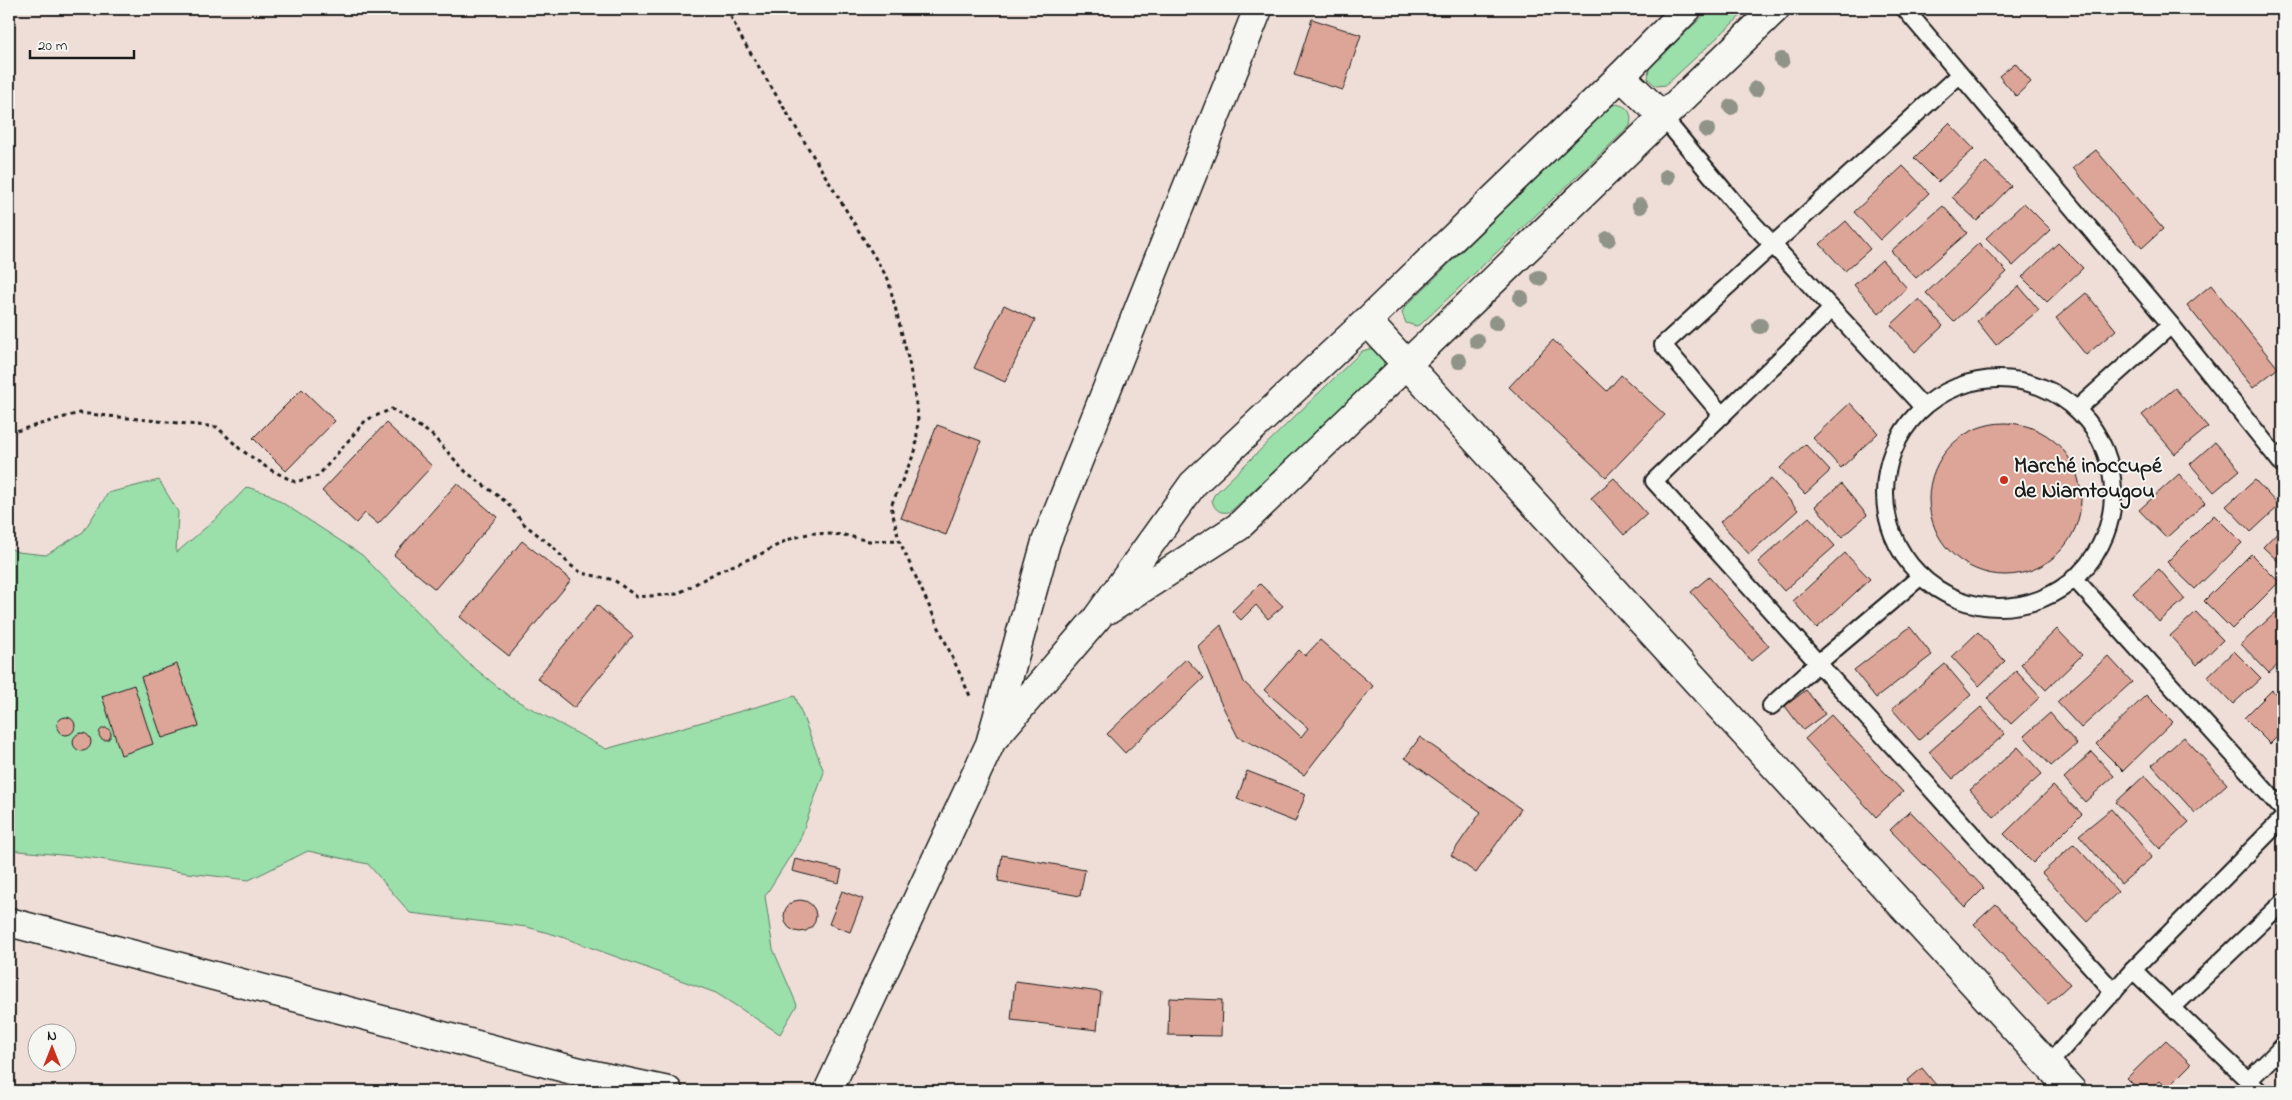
<svg xmlns="http://www.w3.org/2000/svg" width="2292" height="1100" font-family="'Indie Flower',sans-serif">
<style>
.green{fill:#9bdfab;stroke:#5c7e64}
.building{fill:#dda597;stroke:#1c1c1c}
.lines{fill:none;stroke-linecap:round;stroke-linejoin:round}
.lane-casing{stroke:#1c1c1c;stroke-width:20}
.street-casing{stroke:#1c1c1c;stroke-width:31}
.path{stroke:#1c1c1c;stroke-width:3;stroke-dasharray:4 4;stroke-linecap:butt}
.lane{stroke:#f6f6f2;stroke-width:16}
.street{stroke:#f6f6f2;stroke-width:28}
.tree{fill:#8f9388}
.poi-dot{fill:#c8321e;stroke:#f6f6f2;stroke-width:2}
.labels{text-anchor:middle;dominant-baseline:central;stroke-width:4;stroke-linejoin:round;paint-order:stroke}
.poi-label{font-size:22px;font-weight:bold;fill:#1c1c1c;stroke:#f6f6f2;text-anchor:start}
</style>
<rect width="100%" height="100%" fill="#eeded7"/>
<filter id="ink" filterUnits="userSpaceOnUse"><feTurbulence type="fractalNoise" baseFrequency=".02" numOctaves="2"/><feDisplacementMap in="SourceGraphic" scale="10" xChannelSelector="R" yChannelSelector="G"/><feConvolveMatrix kernelMatrix="1 2 1 2 8 2 1 2 1" color-interpolation-filters="sRGB"/></filter>
<g filter="url(#ink)">
<g class="green">
<path d="M1710 9H1748L1666 85 1656 86 1648 79 1649 68Z"/>
<path d="M1616 104C1628 106 1633 113 1630 126L1421 324 1416 326 1406 323 1402 313 1404 308 1609 107Z"/>
<path d="M1369 349H1375L1384 359 1383 370 1231 511C1221 515 1214 510 1212 500L1214 495 1362 351Z"/>
<path d="M159 480 178 512 176 553 218 517 247 487 269 494 362 555 466 661 510 697 606 749 795 696 824 772 799 842 765 896 773 949 797 1005 780 1034 716 993 559 936 527 927 410 913 368 864 308 851 249 880 188 873 93 858 9 850V548L18 552 46 555 83 532 108 493Z"/>
</g>
<g class="building">
<path d="M1312 19 1361 35 1343 90 1294 75Z"/>
<path d="M2015 63 2031 82 2016 96 1999 76Z"/>
<path d="M1949 123 1974 149 1938 182 1914 158Z"/>
<path d="M2096 150 2163 229 2142 248 2073 168Z"/>
<path d="M1986 162 2011 186 1977 221 1952 197Z"/>
<path d="M1903 166 1929 193 1880 240 1854 212Z"/>
<path d="M2024 203 2051 230 2013 266 1986 238Z"/>
<path d="M1943 206 1967 233 1916 278 1891 251Z"/>
<path d="M1846 221 1870 249 1845 271 1820 244Z"/>
<path d="M1979 243 2007 272 1954 322 1926 293Z"/>
<path d="M2058 243 2083 268 2047 302 2022 277Z"/>
<path d="M1882 260 1907 288 1879 313 1854 285Z"/>
<path d="M2211 285 2278 368 2253 388 2187 305Z"/>
<path d="M2019 286 2039 310 1996 345 1977 321Z"/>
<path d="M2086 293 2116 330 2086 355 2056 318Z"/>
<path d="M1919 299 1943 326 1915 352 1891 325Z"/>
<path d="M1004 305 1035 320 1005 382 974 368Z"/>
<path d="M1553 340 1607 391 1621 375 1665 415 1606 477 1509 387Z"/>
<path d="M2175 388 2208 427 2175 454 2142 415Z"/>
<path d="M302 389 335 421 286 471 253 438Z"/>
<path d="M1850 403 1878 433 1841 468 1813 438Z"/>
<circle cx="2005" cy="499" r="76"/>
<path d="M386 423 432 466 378 524 365 513 356 523 322 491Z"/>
<path d="M937 425 981 441 946 535 901 518Z"/>
<path d="M2215 442 2240 470 2214 492 2190 464Z"/>
<path d="M1805 444 1830 471 1805 494 1780 468Z"/>
<path d="M2179 474 2205 503 2166 538 2139 510Z"/>
<path d="M1614 478 1647 514 1624 535 1591 498Z"/>
<path d="M1771 479 1798 510 1749 554 1720 522Z"/>
<path d="M2255 480 2279 506 2251 532 2226 506Z"/>
<path d="M457 483 497 517 435 589 394 555Z"/>
<path d="M1841 484 1867 515 1842 537 1815 506Z"/>
<path d="M2214 515 2242 543 2195 589 2167 562Z"/>
<path d="M1809 517 1835 546 1784 591 1758 562Z"/>
<path d="M2283 526V566L2263 547Z"/>
<path d="M522 541 571 580 509 656 460 617Z"/>
<path d="M1845 553 1870 579 1817 628 1793 601Z"/>
<path d="M2251 554 2279 582 2232 629 2204 601Z"/>
<path d="M2159 569 2185 599 2159 622 2133 593Z"/>
<path d="M1709 577 1769 646 1751 661 1691 592Z"/>
<path d="M1260 584 1283 606 1268 619 1256 605 1241 620 1232 611Z"/>
<path d="M597 605 633 636 574 708 537 678Z"/>
<path d="M2283 606V660L2269 673 2241 644Z"/>
<path d="M2196 612 2223 640 2197 665 2170 636Z"/>
<path d="M1221 625 1244 682 1301 737 1308 728 1264 690 1299 650 1305 656 1320 640 1373 686 1304 775 1267 751 1238 737 1220 701 1198 646Z"/>
<path d="M1910 627 1932 655 1876 698 1854 670Z"/>
<path d="M2057 629 2082 655 2046 690 2021 664Z"/>
<path d="M1978 632 2005 661 1979 686 1952 657Z"/>
<path d="M2234 651 2261 678 2233 704 2207 677Z"/>
<path d="M2108 656 2132 682 2081 728 2057 702Z"/>
<path d="M1186 659 1204 678 1125 753 1107 734Z"/>
<path d="M177 664 199 726 162 738 141 677Z"/>
<path d="M1945 664 1971 695 1919 740 1892 709Z"/>
<path d="M2016 671 2040 697 2011 724 1987 698Z"/>
<path d="M134 685 153 744 121 755 102 696Z"/>
<path d="M1806 690 1825 714 1803 730 1785 706Z"/>
<path d="M2272 690 2283 701V731L2270 744 2244 718Z"/>
<path d="M2146 695 2173 722 2123 771 2096 744Z"/>
<path d="M1981 707 2005 734 1953 779 1929 752Z"/>
<path d="M2050 713 2077 744 2051 766 2024 736Z"/>
<path d="M1831 715 1903 792 1876 817 1805 739Z"/>
<circle cx="66" cy="726" r="9"/>
<circle cx="105" cy="734" r="6"/>
<circle cx="82" cy="742" r="9"/>
<path d="M1420 737 1521 809 1476 873 1451 855 1481 812 1405 758Z"/>
<path d="M2184 737 2227 784 2195 813 2152 765Z"/>
<path d="M2018 747 2042 774 1994 817 1970 790Z"/>
<path d="M2092 752 2114 776 2085 802 2064 778Z"/>
<path d="M1247 771 1306 794 1295 822 1237 799Z"/>
<path d="M2145 775 2189 822 2160 849 2116 802Z"/>
<path d="M2053 786 2082 814 2033 863 2004 834Z"/>
<path d="M2111 809 2152 857 2121 884 2079 835Z"/>
<path d="M1910 811 1984 888 1965 907 1890 830Z"/>
<path d="M2074 844 2118 892 2087 921 2042 873Z"/>
<path d="M1002 855 1085 870 1080 896 998 881Z"/>
<path d="M795 859 842 870 839 883 792 871Z"/>
<path d="M842 891 863 899 850 932 829 924Z"/>
<circle cx="800" cy="916" r="16"/>
<path d="M1996 904 2070 984 2048 1004 1974 924Z"/>
<path d="M1015 981 1101 992 1097 1030 1011 1020Z"/>
<path d="M1169 998 1222 1000 1221 1036 1168 1035Z"/>
<path d="M2166 1040 2191 1064 2167 1088 2160 1081 2149 1091H2140L2127 1078Z"/>
<path d="M1922 1068 1941 1091H1915L1907 1081Z"/>
</g>
<g class="lines">
<defs>
<g id="lane">
<path d="M1905 9 2171 325 2283 465"/>
<path d="M1662 116 1735 204 1923 407"/>
<path d="M1832 309 1654 481 2114 992"/>
<circle cx="1999" cy="493" r="114"/>
<path d="M2077 409 2171 325"/>
<path d="M1722 415 1663 345 1959 75"/>
<path d="M2074 578 2283 810"/>
<path d="M1771 706 1817 664 1921 576"/>
<path d="M2133 970 2259 1091"/>
<path d="M2174 1006 2283 902"/>
<path d="M2047 1066 2133 970 2283 818"/>
<path d="M2248 1081 2283 1046"/>
</g>
<g id="street">
<path d="M1621 76 1662 116"/>
<path d="M1367 321 2072 1091"/>
<path d="M1110 609 1238 527 1775 9"/>
<path d="M995 737 1097 618 1193 484 1367 321 1621 76 1687 9"/>
<path d="M9 922 580 1072 668 1091"/>
<path d="M828 1091 990 744 1046 542 1258 9"/>
</g>
</defs>
<use href="#lane" class="lane-casing"/>
<use href="#street" class="street-casing"/>
<g class="path">
<path d="M727 9 742 39 888 279 909 362 918 416 916 449 891 506 899 540 970 696"/>
<path d="M9 433 79 413 217 427 240 449 269 469 295 482 318 476 366 420 392 409 431 434 466 472 506 502 524 524 552 546 570 565 582 573 614 580 637 597 677 594 717 572 759 555 787 540 811 533 844 535 869 541 899 540"/>
</g>
<use href="#lane" class="lane"/>
<use href="#street" class="street"/>
</g>
<g class="tree">
<circle cx="1782" cy="60" r="8"/>
<circle cx="1756" cy="89" r="8"/>
<circle cx="1731" cy="107" r="8"/>
<circle cx="1707" cy="130" r="8"/>
<circle cx="1667" cy="177" r="8"/>
<circle cx="1640" cy="206" r="8"/>
<circle cx="1608" cy="239" r="8"/>
<circle cx="1539" cy="278" r="8"/>
<circle cx="1521" cy="298" r="8"/>
<circle cx="1496" cy="323" r="8"/>
<circle cx="1760" cy="326" r="8"/>
<circle cx="1477" cy="341" r="8"/>
<circle cx="1459" cy="361" r="8"/>
</g>
</g>
<circle class="poi-dot" cx="2004" cy="480" r="5"/>
<g class="labels">
<g class="poi-label">
<text x="2014" y="467">Marché inoccupé<tspan x="2014" dy="25">de Niamtougou</tspan></text>
</g>
</g>
<rect width="2292" height="1100" fill="none" stroke="#f6f6f2" stroke-width="30"/>
<rect x="15" y="15" width="2262" height="1070" fill="none" stroke="#1c1c1c" stroke-width="2" filter="url(#ink)"/>
<g transform="translate(52 1048)"><circle r="24" fill="#f6f6f2" stroke="#9f9f9c"/>
<path d="M0-4L9 19L0 12L-9 19Z" fill="#c8321e"/>
<text y="-8" font-size="14" font-weight="bold" text-anchor="middle" fill="#1c1c1c">N</text>
</g>
<path d="M30 50v8h104v-8" fill="none" stroke="#1c1c1c" stroke-width="2.5"/>
<text x="38" y="50" font-size="15" fill="#1c1c1c" stroke="#f6f6f2" stroke-width="4" paint-order="stroke">20 m</text>
</svg>
